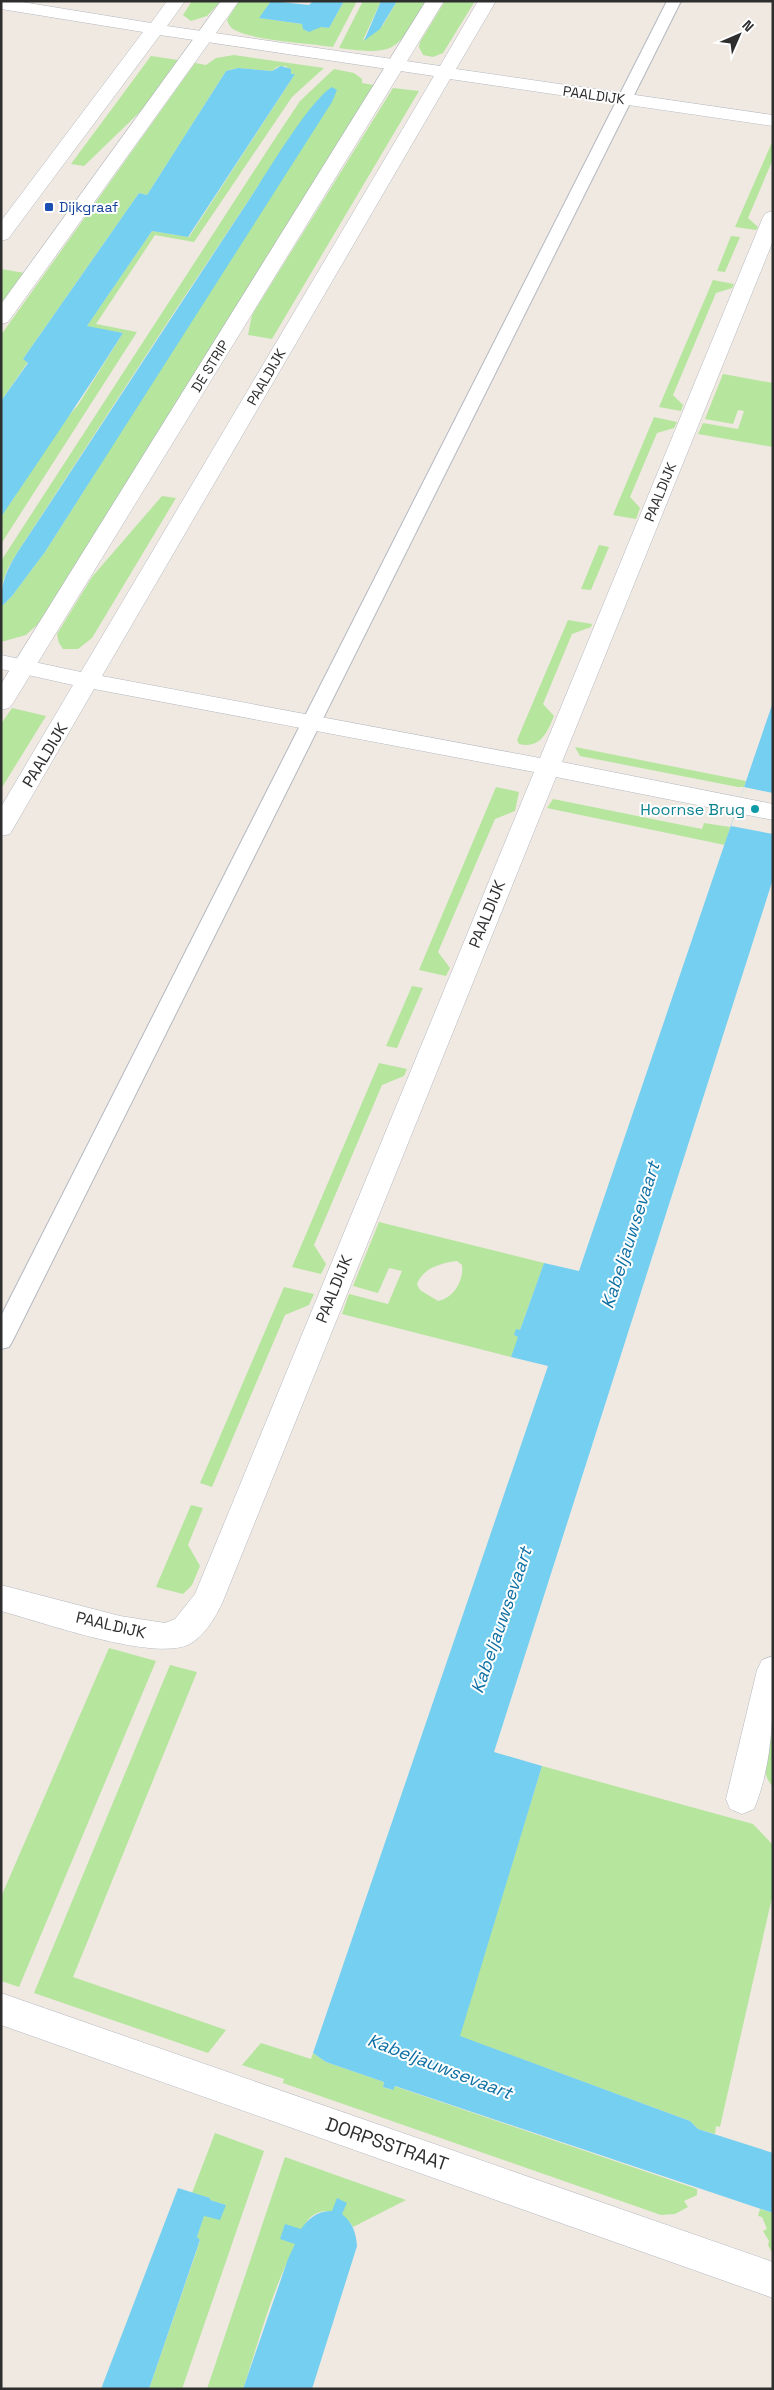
<svg xmlns="http://www.w3.org/2000/svg" width="774" height="2390" font-family="'Space Grotesk',sans-serif">
<style>
.green{fill:#b6e59e;fill-rule:evenodd}
.water{fill:#75cff0}
.pier{fill:#efe9e1}
.lines{fill:none;stroke-linecap:round;stroke-linejoin:round}
.service-casing{stroke:#b4b7c1;stroke-width:2}
.minor-casing{stroke:#b4b7c1;stroke-width:1}
.tertiary-casing{stroke:#b4b7c1;stroke-width:1}
.service{fill:#fff;fill-rule:evenodd}
.minor{fill:#fff;fill-rule:evenodd}
.tertiary{fill:#fff;fill-rule:evenodd}
.transit-dot{fill:#1a4fb4;stroke:#fff;stroke-width:2}
.culture-dot{fill:#0f9aa8;stroke:#fff;stroke-width:2}
.labels{text-anchor:middle;dominant-baseline:central;stroke-width:4;stroke-linejoin:round;paint-order:stroke}
.far-street-label{font-size:14px;fill:#2e2e2e;stroke:#fff}
.far-transit-label{font-size:14px;fill:#164399;stroke:#fff;text-anchor:start}
.street-label{font-size:16px;fill:#2e2e2e;stroke:#fff}
.culture-label{font-size:16px;fill:#0d838f;stroke:#fff;text-anchor:end}
.water-label{font-size:18px;font-style:italic;fill:#0d6fa3;stroke:#fff}
.near-street-label{font-size:19px;fill:#2e2e2e;stroke:#fff}
</style>
<rect width="100%" height="100%" fill="#efe9e1"/>
<g class="green">
<path d="M192 1H221L207 16 191 21 183 15Z"/>
<path d="M239 1H271L260 18 329 28 344 1H357L333 47C308 43 258 41 237 31 232 29 229 26 227 20Z"/>
<path d="M363 1H381L363 40 383 25 397 1H426C396 50 399 56 339 48Z"/>
<path d="M445 1H475L443 53 433 57 423 55 419 47 420 42Z"/>
<path d="M234 55 324 68 292 97 194 242 155 235 96 324 137 332 1 544V517L65 420 78 405 123 333 86 327 152 231 189 237 295 74H291L286 66 277 67 272 71 238 68 226 71 147 195 139 193 23 359 28 362 1 401V335L195 63 206 65 216 58Z"/>
<path d="M151 56 178 60 144 108 84 166 71 164Z"/>
<path d="M334 69 354 73 362 79V83L374 85 40 622 26 635 1 642V607L12 596 45 552 337 90 323 95 298 126 175 311 17 553 8 568 1 587V561L276 137 300 101Z"/>
<path d="M393 88 419 91 272 339 248 335 252 315Z"/>
<path d="M773 140V159L748 218 758 227 756 230 735 227Z"/>
<path d="M731 236 740 237 725 272 717 271Z"/>
<path d="M1 269 25 273 1 305Z"/>
<path d="M713 280 734 284 732 288 716 293 673 395 683 405 681 411 659 407Z"/>
<path d="M723 374 773 383V447L698 434 703 423 738 429 744 411 738 410 733 424 705 419Z"/>
<path d="M654 417 677 422 674 428 657 433 630 497 640 508 636 519 613 515Z"/>
<path d="M162 496 176 498 92 638 78 649H63L59 643 57 634 92 577Z"/>
<path d="M599 545 609 547 591 590 581 589Z"/>
<path d="M568 620 592 624 591 627 572 634 543 704 554 716C547 733 540 749 519 744L517 740Z"/>
<path d="M12 708 46 716 1 789V724Z"/>
<path d="M575 747 746 781 744 787H738L580 756Z"/>
<path d="M496 787 519 792 515 811 495 819 438 952 450 968 446 976 419 970Z"/>
<path d="M553 799 702 829 704 823 730 827 725 845 547 808Z"/>
<path d="M412 986 423 988 397 1048 386 1046Z"/>
<path d="M379 1063 407 1069 404 1076 382 1085 314 1245 326 1264 321 1274 292 1267Z"/>
<path d="M379 1222 544 1263 520 1330 514 1335 519 1337 511 1357 342 1314 349 1294 388 1304 402 1271 389 1268 378 1293 353 1286ZM457 1261 462 1265C464 1280 454 1298 438 1301L420 1290 417 1284C423 1268 441 1263 457 1261Z"/>
<path d="M284 1287 314 1294 309 1305 285 1315 212 1487 200 1483Z"/>
<path d="M191 1505 203 1508 188 1545 200 1566 192 1585 183 1594 156 1587Z"/>
<path d="M109 1648 156 1661 19 1987 1 1981V1897Z"/>
<path d="M170 1665 197 1672 73 1977 226 2030 208 2053 34 1993Z"/>
<path d="M773 1731V1787C758 1771 768 1750 773 1731Z"/>
<path d="M542 1766 753 1824 772 1844 773 1893 722 2118 720 2127 716 2126 715 2134 698 2129 690 2121 459 2036Z"/>
<path d="M261 2043 311 2059 313 2053 326 2062 384 2082 383 2087 392 2090 394 2086 697 2189V2195L684 2201 688 2207 675 2214 661 2215 283 2083 284 2079 242 2065Z"/>
<path d="M215 2133 264 2151 182 2389H149L200 2241 197 2237 204 2215 226 2205 209 2200 210 2198 192 2193Z"/>
<path d="M285 2157 406 2200 353 2227C344 2211 321 2204 308 2220 300 2230 296 2244 291 2255 271 2293 257 2347 243 2389H207Z"/>
<path d="M760 2209 773 2213V2254L768 2245 769 2241 763 2231 767 2229 762 2217 758 2216Z"/>
</g>
<g class="water">
<path d="M271 1 309 5 313 1H344L329 28 321 27 309 32 303 29 302 24 259 18Z"/>
<path d="M381 1H397L380 29 364 41Z"/>
<path d="M281 66 291 69V74H295L188 237 152 231 87 326 123 333C84 395 42 456 1 517V401L28 363 23 359 139 193 147 195 226 71 238 68 272 71Z"/>
<path d="M332 87 337 90 332 102 45 552 12 596 1 607C1 584 5 573 17 553 94 437 169 321 245 206 264 178 307 103 332 87Z"/>
<path d="M773 702V879L494 1752 542 1766 460 2036 690 2121 698 2129 773 2153V2213L395 2086 393 2090 383 2087 384 2082 326 2062 313 2053 548 1366 511 1357 518 1337 514 1335 516 1329 520 1330 544 1263 579 1271Z"/>
<path d="M178 2188 210 2198V2200L226 2205 220 2220 204 2216 197 2237 200 2240 149 2389H101Z"/>
<path d="M337 2198 347 2203 342 2214C353 2223 356 2233 357 2246L312 2389H243L288 2259 295 2244 280 2239 285 2224 301 2229C308 2219 318 2210 332 2211Z"/>
</g>
<path class="pier" d="M744 787 773 793V834L731 826Z"/>
<g class="lines">
<defs>
<path id="service" d="M667 1H681L13 1340 9 1347 1 1349V1316Z"/>
<g id="minor">
<path d="M1 1H16L151 23 167 1H185L167 26 440 66 478 1H496L456 69 773 115V126L450 79 102 676 540 758 763 217 766 213 773 211V241L562 762 773 804V820L556 777 223 1601C216 1617 204 1637 188 1645 151 1661 42 1622 1 1611V1585L120 1616 165 1623 175 1619 195 1594 534 772 94 689 10 834 1 836V807L73 685 1 669V655L81 672 434 76 160 35 8 239 1 241V221L143 32 1 9Z"/>
<path d="M773 1656C773 1708 774 1761 754 1809L742 1814 730 1809 726 1799 757 1670 762 1660Z"/>
</g>
<g id="tertiary">
<path d="M221 1H239L8 322 1 324V304Z"/>
<path d="M426 1H444L13 703 9 708 1 710V684Z"/>
<path d="M1 1993 773 2262V2298L1 2025Z"/>
</g>
</defs>
<use href="#service" class="service-casing"/>
<use href="#minor" class="minor-casing"/>
<use href="#tertiary" class="tertiary-casing"/>
<use href="#service" class="service"/>
<use href="#minor" class="minor"/>
<use href="#tertiary" class="tertiary"/>
</g>
<rect class="transit-dot" x="44" y="202" width="10" height="10" rx="2.5"/>
<circle class="culture-dot" cx="755" cy="809" r="5"/>
<g class="labels">
<g class="far-street-label">
<text transform="translate(594 95) rotate(8)">PAALDIJK</text>
<text transform="translate(210 366) rotate(-58)">DE STRIP</text>
<text transform="translate(266 377) rotate(-60)">PAALDIJK</text>
<text transform="translate(660 492) rotate(-68)">PAALDIJK</text>
</g>
<g class="far-transit-label">
<text x="59" y="207">Dijkgraaf</text>
</g>
<g class="street-label">
<text transform="translate(45 755) rotate(-59)">PAALDIJK</text>
<text transform="translate(487 914) rotate(-68)">PAALDIJK</text>
<text transform="translate(334 1289) rotate(-68)">PAALDIJK</text>
<text transform="translate(111 1625) rotate(13)">PAALDIJK</text>
</g>
<g class="culture-label">
<text x="745" y="809">Hoornse Brug</text>
</g>
<g class="water-label">
<text transform="translate(630 1235) rotate(-72)">Kabeljauwsevaart</text>
<text transform="translate(501 1620) rotate(-71)">Kabeljauwsevaart</text>
<text transform="translate(440 2066) rotate(21)">Kabeljauwsevaart</text>
</g>
<g class="near-street-label">
<text transform="translate(387 2144) rotate(19)">DORPSSTRAAT</text>
</g>
</g>
<rect width="774" height="2390" fill="none" stroke="#2e2e2e" stroke-width="5"/>
<g transform="translate(739 35) rotate(45)" stroke="#ffffff" stroke-width="4" paint-order="stroke">
<path d="M0-4L9 19L0 12L-9 19Z" fill="#2e2e2e"/>
<text y="-8" font-size="14" font-weight="bold" text-anchor="middle" fill="#2e2e2e">N</text>
</g>
</svg>
